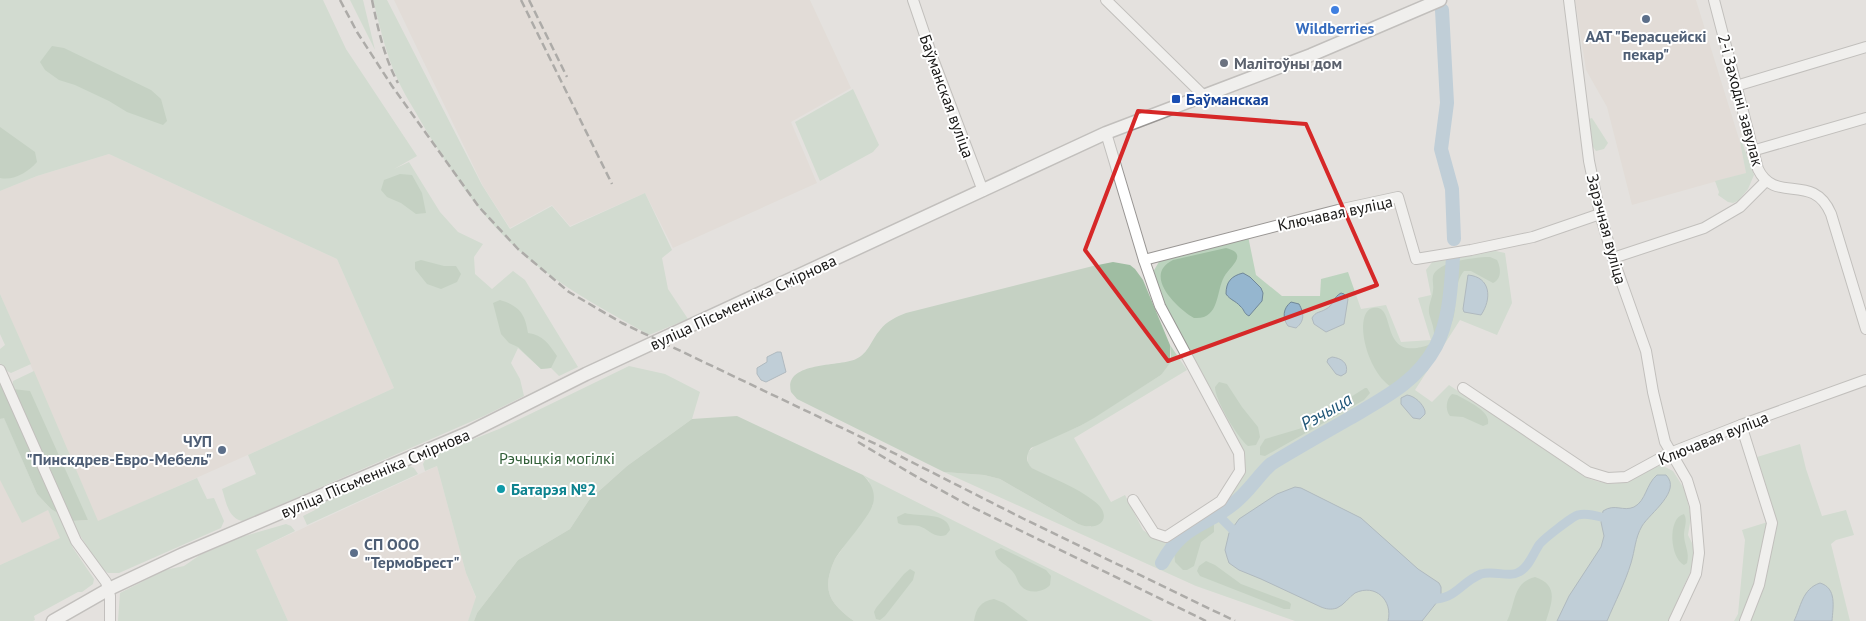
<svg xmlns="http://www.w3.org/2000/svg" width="1866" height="621" font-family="'PT Sans',sans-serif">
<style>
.built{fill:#e0d6ce}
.green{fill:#bcd3be}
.forest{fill:#9fbda2}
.water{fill:#95b6cf;stroke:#708798}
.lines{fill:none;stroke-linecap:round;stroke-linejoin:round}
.canal{stroke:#95b6cf;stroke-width:9}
.river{stroke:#95b6cf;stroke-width:14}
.minor-casing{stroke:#999694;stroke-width:12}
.major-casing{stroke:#999694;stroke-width:15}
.minor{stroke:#fff;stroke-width:10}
.major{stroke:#fff;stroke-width:12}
.rail{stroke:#6b6967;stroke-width:2.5;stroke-dasharray:8 4;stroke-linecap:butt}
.marked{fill:none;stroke:#d62828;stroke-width:4;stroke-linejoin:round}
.shop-dot{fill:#3f7fe0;stroke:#fff;stroke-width:2}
.service-dot{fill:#5c6f8a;stroke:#fff;stroke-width:2}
.worship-dot{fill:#6b7280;stroke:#fff;stroke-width:2}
.transit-dot{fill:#1a4fb4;stroke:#fff;stroke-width:2}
.culture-dot{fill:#0f9aa8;stroke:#fff;stroke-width:2}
.labels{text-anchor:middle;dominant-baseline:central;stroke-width:4;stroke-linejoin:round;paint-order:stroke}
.shop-label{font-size:16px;font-weight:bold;fill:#366cbe;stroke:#fff}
.service-label{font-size:16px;font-weight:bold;fill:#4e5e75;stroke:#fff}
.worship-label{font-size:16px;font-weight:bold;fill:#5b616d;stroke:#fff;text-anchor:start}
.street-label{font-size:16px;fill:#191817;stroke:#fff}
.transit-label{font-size:16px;font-weight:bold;fill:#164399;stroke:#fff;text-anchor:start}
.park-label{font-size:16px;fill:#325f38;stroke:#fff}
.culture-label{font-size:16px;font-weight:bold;fill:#0d838f;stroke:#fff;text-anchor:start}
.water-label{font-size:18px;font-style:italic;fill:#1f5577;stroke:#fff}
</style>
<rect width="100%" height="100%" fill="#e4e1de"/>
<g class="built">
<path d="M394 0H810L851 88 791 122 817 183 673 248 645 193 570 226 552 205 510 228 483 186Z"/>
<path d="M1575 0H1696L1740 142 1746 173 1632 205 1607 107 1586 70Z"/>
<path d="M109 154 337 259 394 388 261 449 98 522 0 294V191L37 176Z"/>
<path d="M437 466 466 573 476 598 468 621H288L256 550Z"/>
<path d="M0 479 22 522 48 510 61 538 0 565Z"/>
</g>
<g class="green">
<path d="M0 0H323L346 49 417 156 394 169 409 162 440 212 458 232 483 244 474 257 475 274 492 289 513 271 525 280 578 367 559 376 551 368 541 369 518 348 511 363 520 379 524 396 484 416 243 521C228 519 226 501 222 489L256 474 248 455 394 388 337 259 109 154 37 176 0 191Z"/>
<path d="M350 0H363L375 50Z"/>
<path d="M373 0H387L482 185 510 229 552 206 570 227 645 193 672 250 662 258 668 289 688 319 649 335C610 313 571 292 536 265 487 227 451 173 420 120 413 107 404 94 398 80 386 55 380 27 373 0Z"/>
<path d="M853 89 879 145 873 152 820 181 795 122Z"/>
<path d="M1592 118 1608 143 1604 149 1596 151 1593 147 1589 122V119Z"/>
<path d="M1740 142H1742L1754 175 1748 189 1738 201 1733 203 1728 202 1718 195 1719 192 1715 181 1746 173Z"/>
<path d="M1248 236 1256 275 1282 296H1320L1321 279 1348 272 1361 309 1386 305 1401 342 1431 340 1418 298 1431 295 1426 270 1433 261 1491 250 1505 253 1512 303 1497 335 1460 320 1415 390 1432 402 1449 385 1585 477C1605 486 1622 486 1641 475 1647 472 1652 468 1659 466H1663L1673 471 1685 490 1691 517 1688 535 1695 549 1692 568 1668 621H1295L1196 586 944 472 984 475 1000 479 1078 524 1091 527 1086 496 1032 468 1028 464 1027 453 1037 444 1080 426 1161 375 1171 357 1170 345 1187 370 1074 438 1111 502 1125 495 1143 530 1154 538 1223 502 1242 452 1240 443 1163 301 1153 272 1160 260Z"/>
<path d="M0 294 31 364 11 373 3 369 0 363V349L5 345 0 334Z"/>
<path d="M629 366 665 374 700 392 692 419 627 466 589 500 570 529 518 560 477 613 474 621H468L476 597 466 573 437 466 425 471 423 464 426 458 499 429Z"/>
<path d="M34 371 98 521 197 478 207 499 214 498 224 521 221 528 119 573H108L100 567 71 521 88 520 12 389 13 381Z"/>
<path d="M4 417 37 494 51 509 58 513 73 548 94 579 93 584 82 592H78L34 616 35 620 33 621H0V565L60 538 48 510 22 523 0 480V419Z"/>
<path d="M1800 444 1806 469 1822 516 1846 510 1854 535 1836 540 1831 544 1850 621H1734L1738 614 1745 540 1742 530 1774 520 1757 457Z"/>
<path d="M409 466 414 468 418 474 307 525 303 516 315 510 324 501Z"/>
<path d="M863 475 1153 621H854C829 603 821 590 835 559L873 505 869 481Z"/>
<path d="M286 524 291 526 295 531 256 550 288 621H118L120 593 165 570 184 566 200 555 241 537Z"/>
</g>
<g class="forest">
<path d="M52 46 64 48 151 90 161 99 167 121 163 125 127 112 109 101 75 85 59 80 45 70 40 62Z"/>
<path d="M0 127 35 152 37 162C28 172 14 181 0 178Z"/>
<path d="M400 174 412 175 422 193 426 213 416 214 401 203 387 197 381 190 384 180Z"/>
<path d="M1226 248C1250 254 1229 267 1224 277 1216 291 1220 320 1194 318 1177 308 1142 275 1173 260Z"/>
<path d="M1485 257H1490L1497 260C1501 268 1502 279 1493 283L1471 271H1464C1454 283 1457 300 1454 315 1451 332 1420 385 1404 391 1370 390 1350 312 1373 308 1396 303 1380 353 1417 348 1422 347 1428 346 1431 343 1438 335 1431 322 1429 313 1428 305 1432 299 1433 291 1434 286 1432 281 1433 276 1437 262 1472 258 1485 257Z"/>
<path d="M421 260 444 266H456L461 274 457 282 441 289 427 284 415 269V262Z"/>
<path d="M1113 262 1130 265 1135 269 1143 280 1170 345V363L1161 375 1094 418 1080 426 1031 448C1026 455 1025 461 1032 468 1052 478 1076 487 1094 501 1114 516 1101 533 1078 524L1000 479 984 475 944 472 797 399 791 392C783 361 840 367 856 359 869 353 871 340 880 330 887 321 896 317 906 313L1093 266Z"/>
<path d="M500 300C519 306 525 313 528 333 543 335 549 344 557 356L551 368 541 369 518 347 509 343 501 334 493 303Z"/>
<path d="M0 380 4 388 30 391 88 520 71 521 51 509 37 494 4 418 0 419Z"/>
<path d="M1219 382 1227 384 1242 407 1258 427 1260 437 1256 445 1248 446C1238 438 1215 400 1215 387Z"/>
<path d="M1365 388H1367L1370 393 1364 400 1265 456 1260 455V447L1265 439 1302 428Z"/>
<path d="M1452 394 1457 395C1467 401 1491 411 1488 424L1483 426 1463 417 1450 416C1445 410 1446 399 1452 394Z"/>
<path d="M737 416 863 475C871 483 876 492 873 504 870 516 843 546 835 559 821 590 829 603 854 621H474L477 613 518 560 570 529 589 500 627 466 692 419Z"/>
<path d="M905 513C917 517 948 511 950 530L946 535C934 539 929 529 919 526 912 524 905 527 898 523L897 517Z"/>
<path d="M1684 514C1688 521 1684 527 1684 535 1684 545 1690 552 1687 563L1684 565C1670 558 1667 518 1684 514Z"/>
<path d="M1209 523 1214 524V532L1201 542 1194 566 1187 570H1183L1175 562 1174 550 1185 537Z"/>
<path d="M1001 548 1046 570 1051 576 1050 585C1043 593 1028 594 1021 586 1017 582 1017 576 1013 572 1007 564 996 562 995 551Z"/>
<path d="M1206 561 1215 565 1241 584 1289 602 1291 604 1290 609H1284L1200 576 1197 571 1199 566Z"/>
<path d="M910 569 915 572 913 580 885 616 880 620 876 619 874 612 876 608 904 574Z"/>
<path d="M1535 577C1559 585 1552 602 1546 621H1507C1516 604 1512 583 1535 577Z"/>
<path d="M994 599 1004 603 1028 621H974C976 608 981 601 994 599Z"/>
</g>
<g class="water">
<path d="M1243 273 1250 277 1261 288 1263 293 1262 301 1249 316C1243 313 1245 310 1240 306 1236 301 1230 300 1226 294 1226 282 1231 276 1243 273Z"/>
<path d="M1468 275C1491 277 1492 299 1481 315L1464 312 1463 309Z"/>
<path d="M1341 293 1344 294 1348 299 1344 324 1326 332 1314 324 1312 318C1316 311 1320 313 1326 309 1333 306 1333 297 1341 293Z"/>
<path d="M1291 302 1299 304C1304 313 1305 321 1296 328L1288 326C1282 318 1283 308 1291 302Z"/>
<path d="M777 352H781L786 372 766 382 761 380 757 374V368L767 362V357Z"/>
<path d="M1332 357C1341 358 1349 363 1346 373L1341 376 1336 374 1327 362 1328 359Z"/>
<path d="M1407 395C1415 396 1423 404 1425 411V414L1420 419 1413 418 1401 404V398Z"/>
<path d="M1657 475H1666C1682 491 1650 513 1642 526 1635 538 1635 550 1631 563 1625 583 1615 602 1607 621H1557L1569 596 1601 547 1604 536 1601 522 1603 511C1615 503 1623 512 1634 507 1646 501 1646 484 1657 475Z"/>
<path d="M1295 487 1301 488 1361 518 1418 569 1439 583 1441 587V597L1422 621H1388C1393 601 1376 583 1355 593 1349 597 1344 605 1337 608 1331 610 1326 609 1321 607L1261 579 1239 570 1229 563 1227 557 1225 550 1229 533 1239 519 1277 494Z"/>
<path d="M1820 583C1837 588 1833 607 1832 621H1794C1801 607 1802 589 1820 583Z"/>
</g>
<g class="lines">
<g class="canal">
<path d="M1219 516 1240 537"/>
<path d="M1428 599C1456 601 1459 583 1481 574 1494 570 1509 578 1519 572 1529 567 1533 554 1539 545 1542 540 1573 516 1578 515 1585 513 1594 515 1601 517"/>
</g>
<g class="river">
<path d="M1442 10 1447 103 1441 149 1452 189 1454 239"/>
<path d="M1162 563C1183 524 1203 528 1233 504 1248 493 1257 477 1271 464 1297 448 1324 433 1350 418 1384 398 1417 382 1436 346 1450 319 1451 286 1453 257"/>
</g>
<defs>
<g id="minor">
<path d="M913 0 933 59 983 191"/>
<path d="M1106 0 1203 95"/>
<path d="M1569 0 1589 161 1600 214 1613 258 1646 351 1653 392 1665 442 1687 480 1695 506 1699 553 1696 574 1674 621"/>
<path d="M1714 0 1758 169C1775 205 1813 171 1831 214L1866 329"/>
<path d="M1736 86 1866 47"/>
<path d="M1106 133 1144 260 1160 306 1239 453 1240 471 1221 501 1166 537 1154 533 1133 500"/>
<path d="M1752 151 1866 118"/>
<path d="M1613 258 1704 228 1740 207 1766 181"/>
<path d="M1144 260 1338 210 1398 197 1416 259 1471 250 1533 237 1600 214"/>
<path d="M0 370 76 541 106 582 110 596V621"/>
<path d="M1463 388 1588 472 1608 478 1626 477 1670 453 1741 425 1866 380"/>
<path d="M1741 425 1772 523 1759 585 1745 621"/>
</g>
<path id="major" d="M53 621 109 589 181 555 468 433 586 374 1106 133 1311 55 1440 0"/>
</defs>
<use href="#minor" class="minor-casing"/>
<use href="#major" class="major-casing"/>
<use href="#minor" class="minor"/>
<use href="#major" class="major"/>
<g class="rail">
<path d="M340 0 357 32 392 86 479 207 518 249 569 292 622 323 884 448 1024 519 1235 621"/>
<path d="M372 0C378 29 384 57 398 83"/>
<path d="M521 0 612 184"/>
<path d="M529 0 567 77"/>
<path d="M858 442 917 477 968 505 1206 621"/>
</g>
</g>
<path d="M0 0H1866V621H0ZM1138 111 1306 124 1377 285 1168 361 1085 250Z" fill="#e4e1de" fill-opacity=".55" fill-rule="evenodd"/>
<path class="marked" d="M1138 111 1306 124 1377 285 1168 361 1085 250Z"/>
<circle class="shop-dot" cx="1335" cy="10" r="5"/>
<g class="service-dot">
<circle cx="1646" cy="19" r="5"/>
<circle cx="222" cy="450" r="5"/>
<circle cx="354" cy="553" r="5"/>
</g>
<circle class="worship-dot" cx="1224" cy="63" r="5"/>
<rect class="transit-dot" x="1171" y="94" width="10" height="10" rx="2.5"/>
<circle class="culture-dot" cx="501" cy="489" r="5"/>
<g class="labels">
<g class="shop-label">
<text x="1335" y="28">Wildberries</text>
</g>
<g class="service-label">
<text x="1646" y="36">ААТ "Берасцейскі<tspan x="1646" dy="18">пекар"</tspan></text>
<text x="212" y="441" text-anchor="end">ЧУП<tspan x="212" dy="18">"Пинскдрев-Евро-Мебель"</tspan></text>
<text x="364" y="544" text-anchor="start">СП ООО<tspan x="364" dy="18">"ТермоБрест"</tspan></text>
</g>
<g class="worship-label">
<text x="1234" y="63">Малітоўны дом</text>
</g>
<g class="street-label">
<text transform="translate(947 96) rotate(70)">Баўманская вуліца</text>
<text transform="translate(1741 100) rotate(75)">2-і Заходні завулак</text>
<text transform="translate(1335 213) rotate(-12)">Ключавая вуліца</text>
<text transform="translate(1607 229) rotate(75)">Зарэчная вуліца</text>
<text transform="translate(743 302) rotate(-25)">вуліца Пісьменніка Смірнова</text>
<text transform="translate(1713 438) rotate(-22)">Ключавая вуліца</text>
<text transform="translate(375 473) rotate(-23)">вуліца Пісьменніка Смірнова</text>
</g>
<g class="transit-label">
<text x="1186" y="99">Баўманская</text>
</g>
<g class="park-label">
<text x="557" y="458">Рэчыцкія могілкі</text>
</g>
<g class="culture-label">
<text x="511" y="489">Батарэя №2</text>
</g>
<g class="water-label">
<text transform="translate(1326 411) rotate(-30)">Рэчыца</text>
</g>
</g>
</svg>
